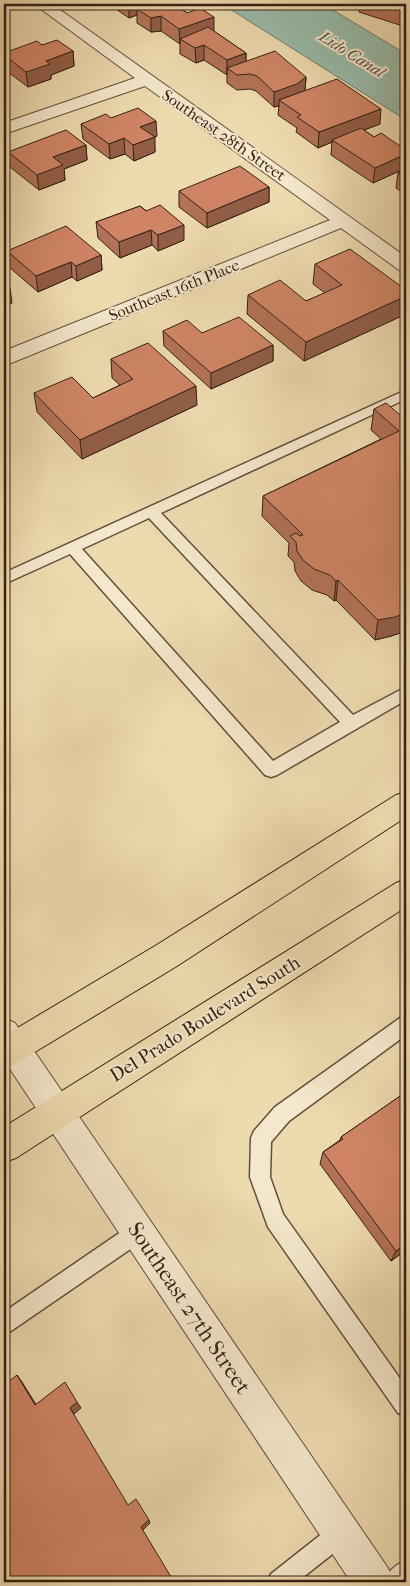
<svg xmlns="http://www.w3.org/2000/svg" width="410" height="1586" font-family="'IM FELL French Canon',serif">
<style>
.water{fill:#9ba;stroke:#717d6e}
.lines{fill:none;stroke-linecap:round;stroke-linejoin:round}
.lane-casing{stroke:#624f3c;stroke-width:3}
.street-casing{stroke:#624f3c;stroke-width:2}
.primary-casing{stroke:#342115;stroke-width:2}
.lane{fill:#f4e7cb;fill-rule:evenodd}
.street{fill:#f4e7cb;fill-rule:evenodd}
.primary{fill:#eedaaf;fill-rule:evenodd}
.wall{fill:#b27257;stroke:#342115}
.shaded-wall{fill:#915d47;stroke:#342115}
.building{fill:#cf8565;stroke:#342115}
.labels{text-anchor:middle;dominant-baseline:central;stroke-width:4;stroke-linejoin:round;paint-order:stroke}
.far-water-label{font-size:16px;font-style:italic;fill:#524f42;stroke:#f4e7cb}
.far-street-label{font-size:16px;fill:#342115;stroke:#f4e7cb}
.street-label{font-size:19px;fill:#342115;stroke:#f4e7cb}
.near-street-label{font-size:22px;fill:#342115;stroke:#f4e7cb}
</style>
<rect width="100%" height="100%" fill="#eedaaf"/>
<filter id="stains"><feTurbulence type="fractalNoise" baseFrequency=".004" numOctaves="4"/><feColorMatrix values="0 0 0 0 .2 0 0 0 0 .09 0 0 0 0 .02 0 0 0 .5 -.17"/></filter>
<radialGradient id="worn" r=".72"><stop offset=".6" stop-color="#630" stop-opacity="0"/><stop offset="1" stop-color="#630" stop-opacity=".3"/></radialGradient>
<path class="water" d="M222 4H323L406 54V120Z"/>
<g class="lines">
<defs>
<g id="lane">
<path d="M406 390V399L161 513 353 715 406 687V700L277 775 271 777 265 775 70 554 4 584V573ZM149 518 340 722 273 761 82 549Z"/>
<path d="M406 1016V1035L289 1121 271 1142 270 1177 283 1214 406 1387V1416L398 1413 268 1227 250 1177 251 1138 254 1131 275 1107 400 1018Z"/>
<path d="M138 1222 145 1225 148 1232 145 1239 11 1331 4 1334V1312L131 1225Z"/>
<path d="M341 1522 349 1525 352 1533 349 1541 297 1582H267L271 1574 333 1525Z"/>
<path d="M406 1560V1582H384C388 1571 395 1565 406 1560Z"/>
</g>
<g id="street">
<path d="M34 4H52L406 257V272L399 270 341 228 4 366V351L330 220 145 86 4 134V123L135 78Z"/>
<path d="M4 1018 15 1023 388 1568 394 1582H351L4 1060Z"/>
</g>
<g id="primary">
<path d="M406 792V817L177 966 15 1064 4 1068V1036L155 946 396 795Z"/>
<path d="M406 879V907L16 1158 4 1162V1127L396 883Z"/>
</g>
</defs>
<use href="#lane" class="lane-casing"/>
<use href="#street" class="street-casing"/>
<use href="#primary" class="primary-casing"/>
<use href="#lane" class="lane"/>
<use href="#street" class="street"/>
<use href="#primary" class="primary"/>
</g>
<g class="wall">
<path d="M112 4H174L246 53V62L306 77 305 91 380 124 364 130 374 137 406 150V168L373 183 331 155 332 142 318 148 296 132 297 128 278 115 279 106 274 107 256 91 250 89 237 90 227 83V75L204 60 196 63 180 54V44L161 31 151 32 137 23V15L129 18 113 7Z"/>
<path d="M359 4H406V27L359 12Z"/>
<path d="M42 45 73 51 74 66 51 75V79L28 87 4 69V53Z"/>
<path d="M111 118 157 136 154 137 155 152 134 161 125 154 110 159 83 139 81 124Z"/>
<path d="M86 145 87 160 64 169 65 180 39 190 10 167 8 152Z"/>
<path d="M406 169V195L396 188 398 173Z"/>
<path d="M269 187V202L207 228 179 207V191Z"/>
<path d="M140 206 184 240 158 251 152 245 120 258 98 238 96 222Z"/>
<path d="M7 251 101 255 102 270 77 281 72 277 38 292 9 267Z"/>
<path d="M315 264 406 290V314L304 361 247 314 248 295 306 301 325 293 313 284Z"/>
<path d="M163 331 202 333 273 345V361L211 389 164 346Z"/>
<path d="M111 359 197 405 82 459 37 412 34 393 93 398 120 385 112 378Z"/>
<path d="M374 409 406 420V631L391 636 375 640 336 600 334 601 327 595 312 590 301 581 295 571 294 562 288 556 289 543 262 516 263 496 381 439 371 430Z"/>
<path d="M406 1092V1258L402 1253 391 1261 320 1164 323 1152 340 1140 341 1137Z"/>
</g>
<g class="shaded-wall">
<path d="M129 4H171L137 9V15L129 18Z"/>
<path d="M161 16V31L151 32V18Z"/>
<path d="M214 17V32L180 39V44L179 29Z"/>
<path d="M204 45V60L196 63 195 48Z"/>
<path d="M73 51 74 66 51 75V79L28 87 26 72 46 61Z"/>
<path d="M246 53V68H227V75V60Z"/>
<path d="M306 77 305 92 279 100V106L274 107V92Z"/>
<path d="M381 109 380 124 335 141 332 140V142L318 148 319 132Z"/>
<path d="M156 121 157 136 141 142 140 127Z"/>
<path d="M155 137V152L134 161 133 145Z"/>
<path d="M124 138 125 154 110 159 109 144Z"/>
<path d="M86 145 87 160 64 169 65 180 39 190 37 175 53 157Z"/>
<path d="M406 154V168L373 183 375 168Z"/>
<path d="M7 182 9 197 4 199V183Z"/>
<path d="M269 187V202L207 228V213Z"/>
<path d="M184 225V240L158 251V235Z"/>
<path d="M151 230 152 245 120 258 119 242Z"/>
<path d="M101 255 102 270 77 281 76 266Z"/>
<path d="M71 262 72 277 38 292 36 276Z"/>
<path d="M10 288 12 303 4 307V290Z"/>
<path d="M406 296V314L304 361 306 342Z"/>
<path d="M273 345V361L211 389V373Z"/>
<path d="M196 386 197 405 82 459 80 440Z"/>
<path d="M338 580 336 600 334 601 336 581Z"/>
<path d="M406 613V631L391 636 375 640 378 620Z"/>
<path d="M406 1244V1246L402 1253 391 1261 396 1251Z"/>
<path d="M17 1375 22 1382 40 1411 35 1405Z"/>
<path d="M77 1402 81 1408 74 1414 70 1408Z"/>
<path d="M149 1520 150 1523 143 1530 141 1527Z"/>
</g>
<g class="building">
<path d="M154 4H174L187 13 200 8 214 17 179 29 161 16 151 18 137 9Z"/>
<path d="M381 4H406V12Z"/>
<path d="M208 27 246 53 227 60 204 45 195 48 180 39Z"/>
<path d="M57 40 73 51 46 61 50 64 26 72 4 55V53L37 41 42 45Z"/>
<path d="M275 51 306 77 297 84 274 92 257 76 250 74 237 75 227 68Z"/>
<path d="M337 79 381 109 319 132 297 117 301 115 279 100Z"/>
<path d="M138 108 156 121 140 127 155 137 133 145 124 138 109 144 81 124 106 114 111 118Z"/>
<path d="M361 128 374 137 381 133 406 150V154L375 168 332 140Z"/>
<path d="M66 130 86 145 53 157 63 165 37 175 8 152Z"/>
<path d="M240 166 269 187 207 213 179 191Z"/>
<path d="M406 169V179L398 173Z"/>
<path d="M160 205 184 225 158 235 151 230 119 242 96 222 140 206 146 211Z"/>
<path d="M66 226 101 255 76 266 71 262 36 276 7 251Z"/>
<path d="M350 249 406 290V296L306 342 248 295 280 280 306 301 342 285 315 264Z"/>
<path d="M4 282 10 288 4 290Z"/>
<path d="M239 317 273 345 211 373 163 331 187 320 202 333Z"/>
<path d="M148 343 196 386 80 440 34 393 72 377 93 398 133 379 111 359Z"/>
<path d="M386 403 406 420V613L395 617 378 620 338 580 336 581 330 575 314 569 303 560 297 551 296 542 290 536 296 533 300 536 303 535 263 496 399 431 374 409Z"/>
<path d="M406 1092V1244L396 1251 323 1152 343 1139 341 1137Z"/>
<path d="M17 1375 35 1405 65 1382 77 1402 70 1408 128 1505 136 1499 149 1520 141 1527 174 1582H4V1385Z"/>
</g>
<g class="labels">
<g class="far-water-label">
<text transform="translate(352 54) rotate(32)">Lido Canal</text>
</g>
<g class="far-street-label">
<text transform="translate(224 135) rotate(35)">Southeast 28th Street</text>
<text transform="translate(174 290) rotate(-22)">Southeast 16th Place</text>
</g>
<g class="street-label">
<text transform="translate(205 1019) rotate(-32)">Del Prado Boulevard South</text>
</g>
<g class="near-street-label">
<text transform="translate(189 1308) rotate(56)">Southeast 27th Street</text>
</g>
</g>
<rect width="410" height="1586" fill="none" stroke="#eedaaf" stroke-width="20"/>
<rect x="5" y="5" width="400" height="1576" fill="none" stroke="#342115" stroke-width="2.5"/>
<rect x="10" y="10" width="390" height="1566" fill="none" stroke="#342115"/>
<rect width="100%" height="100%" filter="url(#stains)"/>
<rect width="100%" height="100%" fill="url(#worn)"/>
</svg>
